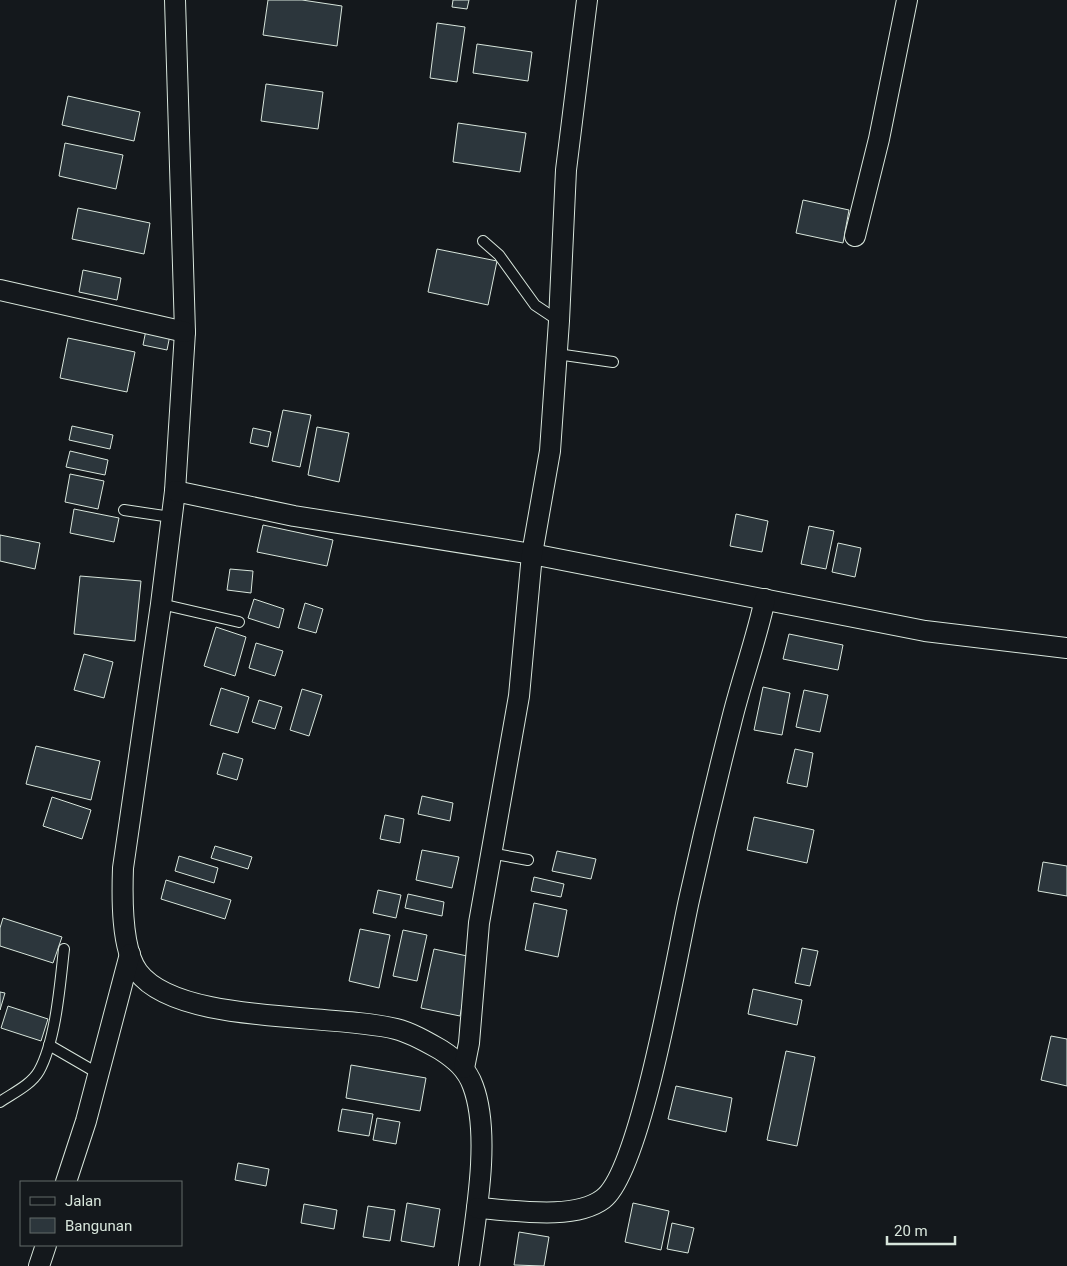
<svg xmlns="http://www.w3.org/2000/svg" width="1067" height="1266" font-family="Roboto,sans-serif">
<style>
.building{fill:#2c363c;stroke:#d8e6dc}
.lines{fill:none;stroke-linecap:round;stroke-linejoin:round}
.service-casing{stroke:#d8e6dc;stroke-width:12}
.minor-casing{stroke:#d8e6dc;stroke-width:22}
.service{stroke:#14181c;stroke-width:10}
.minor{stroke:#14181c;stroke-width:20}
</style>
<rect width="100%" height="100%" fill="#14181c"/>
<g class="building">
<path d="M268 0H302L342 6 337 46 263 35Z"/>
<path d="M453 0H469L467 9 452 7Z"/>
<path d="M437 23 465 27 457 82 430 78Z"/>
<path d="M477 44 532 52 528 81 473 73Z"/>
<path d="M266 84 323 92 318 129 261 121Z"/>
<path d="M68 96 140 112 134 141 62 125Z"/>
<path d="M458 123 526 133 520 172 453 162Z"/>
<path d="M65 143 123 155 116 189 59 176Z"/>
<path d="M803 200 849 210 843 243 796 233Z"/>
<path d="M78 208 150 223 144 254 72 239Z"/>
<path d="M437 249 497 261 488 305 428 292Z"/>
<path d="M83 270 121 278 117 300 79 292Z"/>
<path d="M146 330 170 335 167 350 143 345Z"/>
<path d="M68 338 135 352 127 392 60 378Z"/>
<path d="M283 410 311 415 300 467 272 461Z"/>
<path d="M72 426 113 435 110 449 69 440Z"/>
<path d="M317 427 349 433 339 482 308 475Z"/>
<path d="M253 428 271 432 268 447 250 443Z"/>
<path d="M70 451 108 460 105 475 66 467Z"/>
<path d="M70 474 104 481 98 509 65 502Z"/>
<path d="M74 509 119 518 114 542 70 533Z"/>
<path d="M736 514 768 521 762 552 730 546Z"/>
<path d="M263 525 333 540 327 566 257 552Z"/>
<path d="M809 526 834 531 826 569 801 564Z"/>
<path d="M0 535 40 543 35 569 0 561Z"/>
<path d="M838 543 861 548 855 577 832 572Z"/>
<path d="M230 569 253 571 251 593 227 590Z"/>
<path d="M80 576 141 581 135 641 74 634Z"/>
<path d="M254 599 284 609 279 628 248 618Z"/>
<path d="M305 603 323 609 316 633 298 628Z"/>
<path d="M216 627 246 637 235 676 204 666Z"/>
<path d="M789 634 843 645 838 670 783 659Z"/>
<path d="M256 643 283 651 275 676 249 668Z"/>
<path d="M84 654 113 662 104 698 74 690Z"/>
<path d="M763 687 790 693 782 735 754 730Z"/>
<path d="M221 688 249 697 238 733 210 725Z"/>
<path d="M302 689 322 695 309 736 290 730Z"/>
<path d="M804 690 828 695 820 732 796 727Z"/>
<path d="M259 700 282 707 275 729 252 722Z"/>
<path d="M36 746 100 761 91 800 26 784Z"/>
<path d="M795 749 813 753 807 787 787 783Z"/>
<path d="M223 753 243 759 237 780 217 774Z"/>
<path d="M422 796 453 803 450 821 418 814Z"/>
<path d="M52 797 91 810 82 839 43 826Z"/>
<path d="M385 815 404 819 400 843 380 839Z"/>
<path d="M754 817 814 830 807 863 747 850Z"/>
<path d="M215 846 252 857 248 869 211 858Z"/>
<path d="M422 850 459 857 452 888 416 880Z"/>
<path d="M557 851 596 859 591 879 552 871Z"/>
<path d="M179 856 218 868 214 883 175 871Z"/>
<path d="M1043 862 1067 866V896L1038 891Z"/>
<path d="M534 877 564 884 561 897 531 891Z"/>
<path d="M166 880 231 900 225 919 161 899Z"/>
<path d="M378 890 401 895 396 918 373 913Z"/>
<path d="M408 894 444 902 442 916 405 908Z"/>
<path d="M534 903 567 910 558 957 525 950Z"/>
<path d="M3 918 62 937 53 963 0 946V928Z"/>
<path d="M360 929 390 935 379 988 349 981Z"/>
<path d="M403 930 427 935 417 981 393 976Z"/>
<path d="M802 948 818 951 810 986 795 983Z"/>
<path d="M434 949 472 957 460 1016 421 1008Z"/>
<path d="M753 989 802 1000 797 1025 748 1014Z"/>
<path d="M0 992 5 993 0 1010Z"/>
<path d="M8 1006 48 1019 41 1041 1 1028Z"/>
<path d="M1051 1036 1067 1039V1086L1041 1080Z"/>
<path d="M786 1051 815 1057 797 1146 767 1140Z"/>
<path d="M351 1065 426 1078 420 1111 346 1098Z"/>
<path d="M676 1086 732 1098 726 1132 668 1119Z"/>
<path d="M342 1109 373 1114 369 1136 338 1131Z"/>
<path d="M377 1118 400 1122 396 1144 373 1140Z"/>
<path d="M238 1163 269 1169 266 1186 235 1180Z"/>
<path d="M407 1203 440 1209 434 1247 401 1241Z"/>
<path d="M633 1203 669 1211 661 1250 625 1242Z"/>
<path d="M304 1204 337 1210 334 1229 301 1223Z"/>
<path d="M368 1206 395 1210 390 1241 363 1237Z"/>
<path d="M672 1223 694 1228 688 1253 667 1249Z"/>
<path d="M519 1232 549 1237 544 1266 514 1265Z"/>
</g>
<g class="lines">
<defs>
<g id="service">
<path d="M483 241 499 255 535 305 559 321"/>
<path d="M557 354 613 362"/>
<path d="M124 510 171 517"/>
<path d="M161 604 239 622"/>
<path d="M490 853 528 860"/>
<path d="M49 1045 99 1074"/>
<path d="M0 1102C13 1093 31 1085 39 1071 56 1040 60 984 64 949"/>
</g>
<g id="minor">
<path d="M175 0 185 332 175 491 161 604 123 868C122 896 121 949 138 972 178 1025 333 1013 396 1029 412 1033 427 1042 441 1050 455 1059 467 1069 473 1086 491 1134 476 1215 469 1266"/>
<path d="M855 236 879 139 907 0"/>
<path d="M0 290 185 332"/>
<path d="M175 491 294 516 532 554 925 631 1067 648"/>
<path d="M464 1068 469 1043 479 923 519 696 532 554 550 451 559 321 566 170 587 0"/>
<path d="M66 1182 86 1121 130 954"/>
<path d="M477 1208C512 1210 574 1221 603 1199 641 1171 677 954 689 900 702 841 716 782 731 723 741 681 756 641 765 599"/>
<path d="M39 1266 46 1245"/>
</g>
</defs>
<use href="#service" class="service-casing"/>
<use href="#minor" class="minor-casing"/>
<use href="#service" class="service"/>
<use href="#minor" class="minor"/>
</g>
<rect x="20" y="1181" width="162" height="65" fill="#14181c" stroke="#626a69"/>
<rect x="30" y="1197" width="25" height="8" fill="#14181c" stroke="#626a69"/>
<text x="65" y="1206" font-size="15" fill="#d8e6dc">Jalan</text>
<rect x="30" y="1218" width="25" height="15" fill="#2c363c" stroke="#626a69"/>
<text x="65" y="1231" font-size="15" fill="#d8e6dc">Bangunan</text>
<path d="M887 1236v8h68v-8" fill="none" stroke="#d8e6dc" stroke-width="2.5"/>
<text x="894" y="1236" font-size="15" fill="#d8e6dc" stroke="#14181c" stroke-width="4" paint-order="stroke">20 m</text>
</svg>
